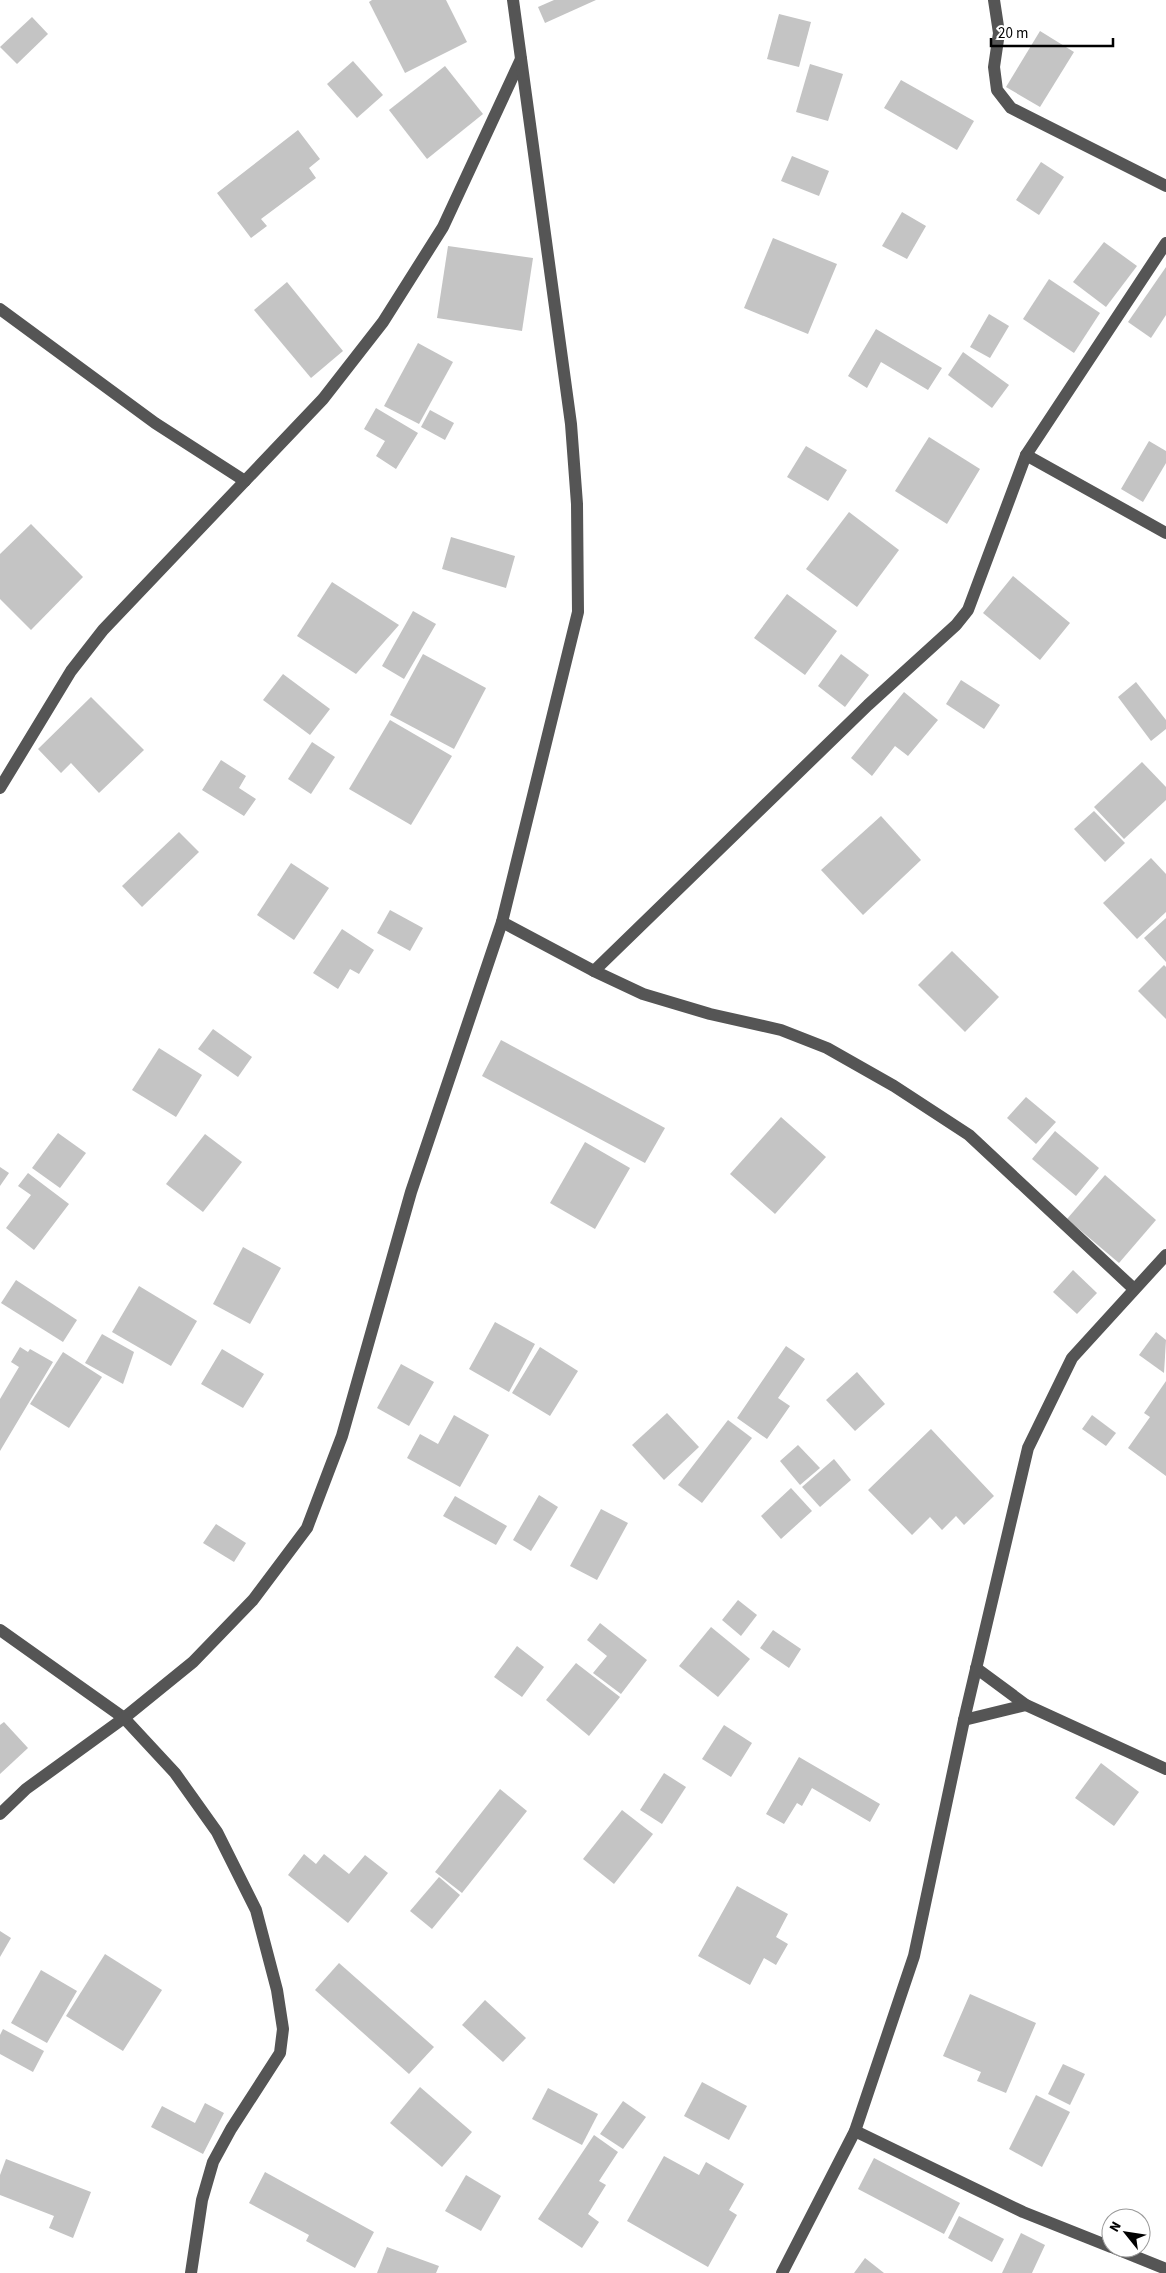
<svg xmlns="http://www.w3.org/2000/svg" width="1166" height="2273" font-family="'Source Sans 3',sans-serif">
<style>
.building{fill:#c4c4c4}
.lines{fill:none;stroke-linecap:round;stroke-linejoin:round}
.minor{stroke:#555;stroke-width:12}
</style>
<rect width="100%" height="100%" fill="#fff"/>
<!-- building -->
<g class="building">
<path d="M372,0H446L467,42L405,73L369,2Z"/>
<path d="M554,0H596L545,23L538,7Z"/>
<path d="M779,14L811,22L799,67L767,59Z"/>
<path d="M32,17L48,34L17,64L0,47Z"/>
<path d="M1040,31L1074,52L1040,107L1006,87Z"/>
<path d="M353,61L383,95L357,118L327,84Z"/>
<path d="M810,64L843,74L828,121L796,112Z"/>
<path d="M445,66L483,114L427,159L389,110Z"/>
<path d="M901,80L974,121L957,150L884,108Z"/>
<path d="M298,130L320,159L309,168L316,178L261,219L267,226L251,238L217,193Z"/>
<path d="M792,156L829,171L819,196L781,181Z"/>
<path d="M1041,162L1064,177L1039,215L1016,200Z"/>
<path d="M902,212L926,226L907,259L882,246Z"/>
<path d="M773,238L837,264L808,334L744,308Z"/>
<path d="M1104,242L1137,266L1106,307L1073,282Z"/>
<path d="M448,246L533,258L522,331L437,318Z"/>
<path d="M1166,267V315L1151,338L1128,322Z"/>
<path d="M1049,279L1100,313L1074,353L1023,319Z"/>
<path d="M287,282L343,351L311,378L254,310Z"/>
<path d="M989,314L1009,326L990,358L970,347Z"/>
<path d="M876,329L942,368L928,390L881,362L867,388L848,376Z"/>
<path d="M418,343L453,362L419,424L384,406Z"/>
<path d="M963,352L1009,385L992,408L948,375Z"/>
<path d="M376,408L418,433L396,469L376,456L385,441L364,429Z"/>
<path d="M430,410L454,423L445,440L421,427Z"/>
<path d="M929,437L980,469L947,524L895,491Z"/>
<path d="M1149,441L1166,451V463L1143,502L1121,489Z"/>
<path d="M806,446L847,470L828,501L787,477Z"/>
<path d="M849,512L899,550L857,607L806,569Z"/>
<path d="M31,524L83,577L31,630L0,599V554Z"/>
<path d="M451,537L515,556L506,588L442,569Z"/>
<path d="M1013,576L1070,623L1040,660L983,613Z"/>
<path d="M332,582L399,625L356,674L297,636Z"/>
<path d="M787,594L837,631L805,675L754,638Z"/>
<path d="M413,611L436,624L404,679L382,666Z"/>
<path d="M423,654L486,688L454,749L390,715Z"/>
<path d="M841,654L869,675L845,707L818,686Z"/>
<path d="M283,674L330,709L310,735L263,700Z"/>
<path d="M961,680L1000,705L984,729L946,704Z"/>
<path d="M1136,682L1166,720V729L1151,741L1118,697Z"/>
<path d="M904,692L938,720L908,756L895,746L872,776L851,758Z"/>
<path d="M91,697L144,750L99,793L71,763L61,773L38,749Z"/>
<path d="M390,720L452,756L411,825L349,789Z"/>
<path d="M312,742L335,757L311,794L288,779Z"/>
<path d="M221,760L246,776L239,788L256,799L244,816L202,790Z"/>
<path d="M1142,762L1166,787V800L1124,839L1094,807Z"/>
<path d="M1094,811L1125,843L1105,862L1074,829Z"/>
<path d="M881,816L921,860L863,915L821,870Z"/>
<path d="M179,832L199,852L142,907L122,886Z"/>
<path d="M1151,858L1166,874V912L1137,939L1103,903Z"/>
<path d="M291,863L329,888L294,940L257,915Z"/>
<path d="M390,910L423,928L410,951L377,933Z"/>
<path d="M1166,918V962L1144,938Z"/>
<path d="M342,929L374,950L359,974L350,969L338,989L313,973Z"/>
<path d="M952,951L999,997L965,1032L918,985Z"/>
<path d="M1164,965L1166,967V1019L1138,991Z"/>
<path d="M213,1029L252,1057L238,1077L198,1049Z"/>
<path d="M501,1040L665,1128L645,1163L482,1076Z"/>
<path d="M159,1048L202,1075L176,1117L132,1090Z"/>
<path d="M1026,1097L1056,1122L1036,1144L1007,1118Z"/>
<path d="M781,1117L826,1157L775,1214L730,1174Z"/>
<path d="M1055,1131L1099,1168L1076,1196L1032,1159Z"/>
<path d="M58,1133L86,1153L60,1188L32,1168Z"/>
<path d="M205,1134L242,1162L203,1212L166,1184Z"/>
<path d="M585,1142L630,1168L595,1229L550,1203Z"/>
<path d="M0,1167L9,1173L0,1186Z"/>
<path d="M28,1173L69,1204L34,1250L6,1228L31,1195L18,1186Z"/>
<path d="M1105,1175L1156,1220L1119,1263L1067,1219Z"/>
<path d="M243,1247L281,1268L250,1324L213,1304Z"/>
<path d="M1073,1270L1097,1293L1077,1314L1053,1292Z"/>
<path d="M16,1280L77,1320L63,1342L1,1303Z"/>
<path d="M139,1286L197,1321L171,1366L112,1332Z"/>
<path d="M495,1322L535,1344L509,1392L469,1369Z"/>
<path d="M1156,1332L1166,1340L1164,1373L1139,1355Z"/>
<path d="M102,1334L134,1352L123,1384L85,1363Z"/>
<path d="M786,1346L805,1359L778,1398L790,1406L767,1439L737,1418Z"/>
<path d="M20,1347L28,1352L30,1349L53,1362L0,1451V1399L19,1367L11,1362Z"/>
<path d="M540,1347L578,1371L550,1416L512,1393Z"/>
<path d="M222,1349L264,1374L243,1408L201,1384Z"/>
<path d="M63,1352L102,1377L69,1428L30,1404Z"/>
<path d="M401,1364L434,1382L409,1426L377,1408Z"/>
<path d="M857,1372L885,1404L855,1431L826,1400Z"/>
<path d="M1166,1381V1476L1128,1448L1150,1417L1144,1413Z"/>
<path d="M667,1413L699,1447L664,1480L632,1445Z"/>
<path d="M454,1415L489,1435L460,1487L407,1458L420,1434L438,1444Z"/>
<path d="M1092,1415L1116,1433L1106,1446L1082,1429Z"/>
<path d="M728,1420L752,1438L702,1503L678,1485Z"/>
<path d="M931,1429L994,1496L964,1525L956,1516L942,1530L930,1517L912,1535L868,1490Z"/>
<path d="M798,1445L820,1468L800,1485L780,1461Z"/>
<path d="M834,1459L851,1480L820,1507L802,1487Z"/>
<path d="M791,1488L812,1511L781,1539L761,1516Z"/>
<path d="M539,1495L558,1507L531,1551L513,1540Z"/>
<path d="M455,1496L507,1526L496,1545L443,1516Z"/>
<path d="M601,1509L628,1523L597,1580L570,1566Z"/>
<path d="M216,1524L246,1543L234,1562L203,1543Z"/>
<path d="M738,1600L757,1615L741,1636L722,1620Z"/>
<path d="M600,1623L647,1660L621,1694L593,1673L607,1656L587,1640Z"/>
<path d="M711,1627L750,1659L718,1697L679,1666Z"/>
<path d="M773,1630L801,1649L789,1668L760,1648Z"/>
<path d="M517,1646L544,1667L522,1697L494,1677Z"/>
<path d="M576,1663L620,1697L589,1736L546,1700Z"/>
<path d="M4,1722L28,1748L0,1774V1725Z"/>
<path d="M724,1725L752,1743L731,1777L702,1759Z"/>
<path d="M799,1757L880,1804L870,1822L812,1788L802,1806L797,1803L784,1824L766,1814Z"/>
<path d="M1101,1763L1139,1792L1114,1826L1075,1798Z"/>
<path d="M664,1773L686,1787L662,1824L640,1810Z"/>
<path d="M500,1789L527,1811L462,1893L435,1872Z"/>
<path d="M622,1810L653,1834L614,1884L583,1859Z"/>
<path d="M304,1854L316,1864L324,1854L349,1874L365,1855L388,1873L348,1923L288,1875Z"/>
<path d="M439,1877L460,1895L432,1929L410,1911Z"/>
<path d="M737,1886L788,1914L776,1937L788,1944L776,1965L764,1958L750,1985L698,1956Z"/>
<path d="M0,1931L11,1938L0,1957Z"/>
<path d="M105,1954L162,1990L123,2051L66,2016Z"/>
<path d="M339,1963L434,2047L409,2074L315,1990Z"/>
<path d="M41,1970L77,1991L47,2043L11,2023Z"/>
<path d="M970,1994L1036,2023L1006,2093L977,2081L981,2072L943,2056Z"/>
<path d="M485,2000L526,2038L503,2062L462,2025Z"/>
<path d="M3,2029L44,2051L33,2072L0,2054V2035Z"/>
<path d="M1063,2064L1085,2074L1070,2105L1048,2094Z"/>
<path d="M702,2082L747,2106L729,2140L684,2116Z"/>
<path d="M420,2087L472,2132L442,2167L390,2123Z"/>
<path d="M548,2088L598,2114L582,2145L532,2119Z"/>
<path d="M1036,2095L1070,2112L1042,2167L1009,2149Z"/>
<path d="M623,2101L646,2117L623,2149L600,2134Z"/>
<path d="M205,2103L224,2113L203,2154L151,2127L162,2106L195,2123Z"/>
<path d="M594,2135L618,2152L599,2181L606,2185L588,2214L599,2222L582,2248L538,2219Z"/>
<path d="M664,2156L699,2175L706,2162L744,2184L729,2210L737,2215L708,2267L627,2221Z"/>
<path d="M874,2158L960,2203L944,2234L858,2189Z"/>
<path d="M6,2159L91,2192L73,2238L49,2228L54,2216L0,2195V2175Z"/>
<path d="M265,2172L374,2232L355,2268L306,2241L309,2235L249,2203Z"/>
<path d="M466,2175L501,2196L481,2231L445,2211Z"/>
<path d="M959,2216L1004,2239L992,2262L948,2238Z"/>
<path d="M1021,2233L1045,2245L1032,2273H1002Z"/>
<path d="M387,2247L439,2266L436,2273H377Z"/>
<path d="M865,2258L884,2273H854Z"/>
</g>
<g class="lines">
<!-- minor -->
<g class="minor">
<path d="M994,0L999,33L994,67L997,90L1011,108L1166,186"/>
<path d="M0,309L155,423L245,481"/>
<path d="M1026,455L1166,533"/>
<path d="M0,788L71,671L103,630L323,399L383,322L443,227L521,59"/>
<path d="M502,922L594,971L643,994L710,1014L781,1030L827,1048L894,1086L969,1135L1134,1289"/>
<path d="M594,971L868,705L956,625L968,610L1026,455L1166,243"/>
<path d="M0,1630L124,1718L175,1773L217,1832L256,1910L277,1990L283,2029L280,2053L231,2129L213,2162L202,2200L191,2273"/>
<path d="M976,1668L1026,1705L1166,1769"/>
<path d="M964,1720L1026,1705"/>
<path d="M0,1814L26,1789L124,1718L193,1662L253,1600L307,1528L342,1436L411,1192L502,922L578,612L577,504L571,424L513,0"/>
<path d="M855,2131L1023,2212L1111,2247"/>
<path d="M1114,2248L1166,2269"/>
<path d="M782,2273L855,2131L914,1956L964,1720L1028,1448L1072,1358L1166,1255"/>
</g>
</g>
<!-- north arrow -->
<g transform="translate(1126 2233) rotate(300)"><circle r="24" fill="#ffffff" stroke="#999999"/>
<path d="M0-4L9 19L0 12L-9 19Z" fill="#000000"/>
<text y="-8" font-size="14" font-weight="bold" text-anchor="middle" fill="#000000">N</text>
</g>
<!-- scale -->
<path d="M991 38v8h122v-8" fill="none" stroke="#000000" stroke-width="2.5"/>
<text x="998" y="38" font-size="15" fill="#000000" stroke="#ffffff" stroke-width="4" paint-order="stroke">20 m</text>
</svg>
